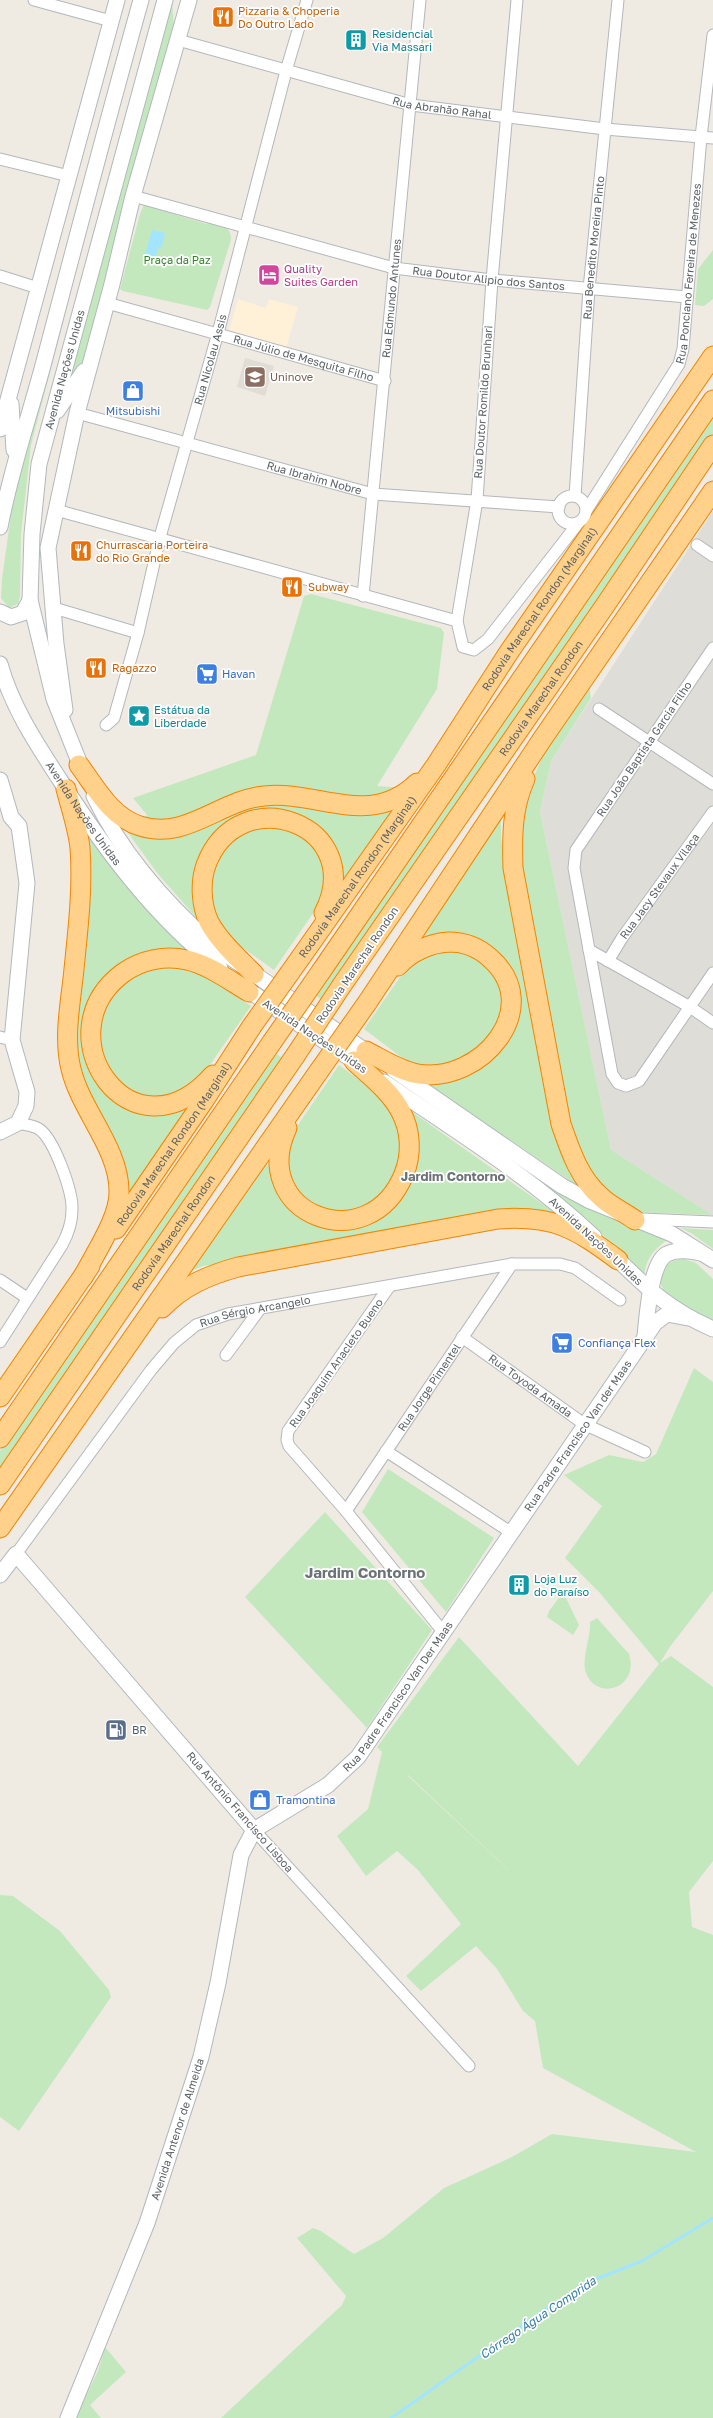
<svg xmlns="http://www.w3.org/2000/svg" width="713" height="2418" font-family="'Golos Text',sans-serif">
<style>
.commercial{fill:#fff0d8}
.industrial{fill:#dfddd8}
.education{fill:#e1dcd4}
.green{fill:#c4e8be;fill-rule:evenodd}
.water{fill:#a3e4ff}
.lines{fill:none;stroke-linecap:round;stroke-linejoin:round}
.stream{stroke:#a3e4ff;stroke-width:3}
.street-casing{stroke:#b4b7bb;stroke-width:13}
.secondary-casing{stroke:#b2b8bc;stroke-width:17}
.highway-casing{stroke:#f28400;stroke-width:21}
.street{stroke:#fff;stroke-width:11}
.secondary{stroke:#fff;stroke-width:15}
.highway{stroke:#ffd18a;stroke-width:19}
.highway-bridge-casing{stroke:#f28400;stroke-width:21;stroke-linecap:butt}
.highway-bridge{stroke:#ffd18a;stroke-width:19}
.labels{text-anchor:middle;stroke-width:3.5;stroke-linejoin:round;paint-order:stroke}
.food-label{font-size:11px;fill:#c56008;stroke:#fff;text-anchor:start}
.culture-label{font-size:11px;fill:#0d838f;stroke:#fff;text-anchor:start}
.street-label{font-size:11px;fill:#5b6165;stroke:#fff}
.park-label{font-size:11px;fill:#37812f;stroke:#fff}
.hotel-label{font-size:11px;fill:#b23c85;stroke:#fff;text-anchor:start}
.education-label{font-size:11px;fill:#785e54;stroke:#fff;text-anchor:start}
.shop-label{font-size:11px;fill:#366cbe;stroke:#fff;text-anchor:start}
.service-label{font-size:11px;fill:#4e5e75;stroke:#fff;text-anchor:start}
.water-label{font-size:12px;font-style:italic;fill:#357ba5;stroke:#fff}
.quarter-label{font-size:13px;font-weight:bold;fill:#6c7377;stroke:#fff}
.district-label{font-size:15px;font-weight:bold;fill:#6c7377;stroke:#fff}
</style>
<rect width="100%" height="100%" fill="#efebe3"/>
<!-- commercial -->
<path class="commercial" d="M238,299L266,308L269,299L298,307L286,348L229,331Z"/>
<!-- industrial -->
<path class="industrial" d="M713,511V1216L611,1150L540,812L551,761Z"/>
<!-- education -->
<path class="education" d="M245,358L274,366L265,396L237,387Z"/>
<!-- green -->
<g class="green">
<path d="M172,1L174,28L83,363L72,380H68Z"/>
<path d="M149,204L167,210V212L207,224L209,221C220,225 232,226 231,240L210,307L207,310L123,291L120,289L140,214L144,205Z"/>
<path d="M713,250V299L704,306L695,305L698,269Z"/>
<path d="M66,304L67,307L31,445L21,534L20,596L18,604L9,608L1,598L2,579L14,493Z"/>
<path d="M713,411V434L334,988L322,1000L315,995Z"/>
<path d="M311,594L441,628L444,633L437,689L377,786L405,788L369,801L268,786L251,788L234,794L179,821H143L147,815L133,798L256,755L304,596Z"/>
<path d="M589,685L591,698L551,761L540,812L611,1150L712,1215L633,1212L604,1194L575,1152L517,861L525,796L543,756Z"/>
<path d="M257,802L359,812H392L342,885L297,816L216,838L202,924L158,874L123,826L133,830Z"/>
<path d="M77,814L204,962L190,956L100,987L97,1077L180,1110L192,1104L128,1198L77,1070Z"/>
<path d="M501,818V838L509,881L578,1186L424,1082L470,1074L490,1061L504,1042L503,962L417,940Z"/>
<path d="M280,822L321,849L325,881L318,906L274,970L243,948L240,951L211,914L210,867L238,832Z"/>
<path d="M434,950L474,952L504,990L501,1022L464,1062L422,1068L405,1060L364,1029L405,970Z"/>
<path d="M177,964L203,974L251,1006L207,1069L173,1095L138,1099L103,1068L97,1030L113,991L141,970Z"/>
<path d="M274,1052L284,1059L0,1474V1451Z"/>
<path d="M339,1065L384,1098L397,1115L403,1160L381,1199L341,1217L301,1201L286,1168L293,1132Z"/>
<path d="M408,1109L558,1215L203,1266L189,1272L267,1158V1165L271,1166L305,1217L390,1208Z"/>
<path d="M539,1179L600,1213L667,1240C652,1251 646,1259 644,1277L589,1222Z"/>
<path d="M680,1228L713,1230V1249L691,1233Z"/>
<path d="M684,1259L696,1263L713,1279V1322C696,1313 652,1298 662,1273C666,1263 673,1260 684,1259Z"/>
<path d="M694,1368L713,1382V1591L669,1648L660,1663L671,1656L713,1687V1861L689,1892L692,1927L713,1935V2418H221L342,2305L346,2296L297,2238L313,2228L321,2231L354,2254L383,2238L444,2188L510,2158L552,2134L696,2152L543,2068L535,2021L523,2011L497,1969L476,1946L421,1991L406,1976L461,1924L418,1870L397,1851L366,1876L337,1836L368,1809L382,1752L377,1747L459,1637L578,1766L659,1664L599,1592L565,1558L602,1506L564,1475L609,1455L643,1462L656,1454ZM408,1775L512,1873L408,1776Z"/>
<path d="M388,1469L494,1538L446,1612L362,1512Z"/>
<path d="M325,1512L432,1630L367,1728L245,1597Z"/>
<path d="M561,1595L566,1598L579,1625L573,1635L547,1617L549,1611Z"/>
<path d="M597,1618L629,1654C640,1688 597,1702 586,1673C581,1658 591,1638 590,1622Z"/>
<path d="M0,1895L13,1896L60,1931L109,1990L111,1997L19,2131L0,2117Z"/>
<path d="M105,2347L126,2372L90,2405L101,2418H75L98,2371Z"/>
</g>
<!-- water -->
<path class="water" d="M152,230L165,233L161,249L158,248L155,258L145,255Z"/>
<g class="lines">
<!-- stream -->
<path class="stream" d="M391,2418L549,2307L591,2281L642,2261L713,2218"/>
<!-- street casing -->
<g class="street-casing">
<g id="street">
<path d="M34,0L111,21"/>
<path d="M517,0L492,280L477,500L457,621L463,647L474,650L488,639L579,522"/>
<path id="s1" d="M178,40L411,105L605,129L713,138"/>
<path d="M0,159L69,176"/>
<path id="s2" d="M133,196L394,268L492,280L687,297"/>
<path d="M0,276L38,288"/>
<path id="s3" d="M107,303L385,381"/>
<path id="s4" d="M77,413L373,494L559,507"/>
<path id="s5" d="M575,496L589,289L618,0"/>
<circle cx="572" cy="510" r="14"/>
<path d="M56,510L457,621"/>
<path id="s6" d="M586,511L679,364L683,349L701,137L713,35"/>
<path d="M697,545L713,556"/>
<path id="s7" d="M363,596L420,0"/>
<path d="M54,608L138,633"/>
<path d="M713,648L576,850L574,868L612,1074L618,1083L626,1086L639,1081L713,973"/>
<path d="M599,709L713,784"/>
<path id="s8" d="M106,725L114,718L138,633L160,537L218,333L286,71L307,0"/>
<path d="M589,950L690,1007L713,1023"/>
<path id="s9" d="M608,961L622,938L713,812"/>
<path d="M0,1037L12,1040"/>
<path d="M642,1219L713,1222"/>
<path d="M0,1280L27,1298"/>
<path d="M389,1287L288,1431L287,1440L289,1446L346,1511L444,1633"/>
<path id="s10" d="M462,1337L584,1424L645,1452"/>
<path d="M0,1342L62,1245C68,1234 72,1223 72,1210C73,1192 54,1139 39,1129C33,1125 25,1125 18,1123"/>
<path d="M226,1355L260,1309"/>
<path d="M386,1451L512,1533"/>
<path id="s11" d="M346,1511L512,1264"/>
<path id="s12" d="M16,1554L151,1370L174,1343L196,1325L228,1314L512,1264H560L575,1268L620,1300"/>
<path d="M254,1830L469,2066"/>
</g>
</g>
<!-- secondary casing -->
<g class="secondary-casing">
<g id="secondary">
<path d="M11,404L14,450"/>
<path d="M57,411L84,371"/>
<path d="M0,429L117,0"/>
<path d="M0,527C11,468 31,412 46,354C77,236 108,118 141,0"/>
<path d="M0,612L11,617L23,613L30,600"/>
<path id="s13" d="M0,664C12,707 36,743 60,780C105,850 154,916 220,968"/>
<path d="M65,710L56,644L48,548L77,413L112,284L133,196L189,0"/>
<path id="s14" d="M84,774L54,699L30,600L32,534L39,464L165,0"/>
<path d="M0,780L11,817L19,826L27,883L12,1040L27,1092L26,1106L18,1123L0,1132"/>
<path d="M94,796C122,854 166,904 214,946L374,1057"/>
<path d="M242,986L363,1067"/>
<path d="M394,1070L562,1186L588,1200L672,1234L713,1260"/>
<path d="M384,1082C456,1131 531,1177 594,1237"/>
<path d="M610,1252C646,1287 667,1309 713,1329"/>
<path d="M645,1336C647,1317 650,1263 667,1254C678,1249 690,1251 701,1253"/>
<path d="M0,1575L16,1554L254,1830"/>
<path id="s15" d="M68,2418L147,2223L201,2057L218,1983L241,1855L254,1830L328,1785L358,1757L655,1323L667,1314L688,1318"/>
</g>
</g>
<!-- highway casing -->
<g class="highway-casing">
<g id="highway">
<path d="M79,765C96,788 111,817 140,826C186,841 220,800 264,796C318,790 370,829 417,783"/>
<path d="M525,779C512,808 512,836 513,868L561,1124C570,1150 579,1178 601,1197C610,1206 624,1212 635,1220"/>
<path d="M66,789C71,809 78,828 80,848C83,888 78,929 74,969C71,1001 63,1037 71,1069C81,1111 119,1148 119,1191C120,1217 95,1253 83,1277"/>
<path id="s16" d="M301,957L436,765L509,652L713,356"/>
<path d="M322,970L713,400"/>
<path d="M254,974C238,958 220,942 209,922C201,905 200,882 206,865C239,777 369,825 324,913"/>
<path id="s17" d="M342,985L604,607L713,445"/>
<path d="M367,1003L543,738L713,491"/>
<path d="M366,1051C382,1059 400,1071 418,1074C481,1084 546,1007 490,958C478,947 464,942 449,942C430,943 410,952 398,966"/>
<path d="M213,1075C132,1166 41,1034 123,973C141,960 165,955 187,960C209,965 230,981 249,992"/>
<path d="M287,1128C247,1214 369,1261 404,1174C412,1154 411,1131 401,1112C391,1092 371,1077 354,1061"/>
<path id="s18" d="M116,1229L203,1102L252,1026"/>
<path d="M162,1308C183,1286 209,1275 238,1267L498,1219C553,1215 575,1228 618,1260"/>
<path d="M0,1397L90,1266"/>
<path d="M0,1438L272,1042"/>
<path id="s19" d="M0,1485L295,1056"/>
<path d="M0,1528L319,1071"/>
</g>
</g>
<!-- street -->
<use href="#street" class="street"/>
<!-- secondary -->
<use href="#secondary" class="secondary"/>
<!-- highway -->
<use href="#highway" class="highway"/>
<!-- highway-bridge casing -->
<g class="highway-bridge-casing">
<g id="highway-bridge">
<path d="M252,1026L301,957"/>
<path d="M272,1042L322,970"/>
<path d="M295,1056L342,985"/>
<path d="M319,1071L367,1003"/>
</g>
</g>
<!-- highway-bridge -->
<use href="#highway-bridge" class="highway-bridge"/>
</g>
<!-- icons -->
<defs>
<g id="restaurant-square" transform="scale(1.15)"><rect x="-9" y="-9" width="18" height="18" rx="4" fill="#e8710a" stroke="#fff"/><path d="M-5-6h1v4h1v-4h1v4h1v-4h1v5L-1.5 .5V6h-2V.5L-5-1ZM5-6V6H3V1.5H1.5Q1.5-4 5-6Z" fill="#fff"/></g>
<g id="building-square" transform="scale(1.15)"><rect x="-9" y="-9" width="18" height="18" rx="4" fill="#0f9aa8" stroke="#fff"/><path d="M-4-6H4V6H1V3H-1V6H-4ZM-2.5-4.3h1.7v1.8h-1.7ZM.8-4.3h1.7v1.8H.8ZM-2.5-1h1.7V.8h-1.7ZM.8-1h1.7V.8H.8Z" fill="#fff"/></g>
<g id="hotel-square" transform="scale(1.15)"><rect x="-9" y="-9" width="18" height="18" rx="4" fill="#d1479c" stroke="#fff"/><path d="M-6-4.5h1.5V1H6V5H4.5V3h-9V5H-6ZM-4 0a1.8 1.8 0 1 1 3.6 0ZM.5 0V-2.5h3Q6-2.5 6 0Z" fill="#fff"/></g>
<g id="university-square" transform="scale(1.15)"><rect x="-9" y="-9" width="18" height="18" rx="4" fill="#8d6e63" stroke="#fff"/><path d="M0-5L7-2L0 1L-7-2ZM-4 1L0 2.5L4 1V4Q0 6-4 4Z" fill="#fff"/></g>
<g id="shop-square" transform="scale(1.15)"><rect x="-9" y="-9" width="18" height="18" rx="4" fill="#3f7fe0" stroke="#fff"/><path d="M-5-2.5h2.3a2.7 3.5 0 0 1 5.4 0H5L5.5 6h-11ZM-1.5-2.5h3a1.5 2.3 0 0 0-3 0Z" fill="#fff"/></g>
<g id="supermarket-square" transform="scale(1.15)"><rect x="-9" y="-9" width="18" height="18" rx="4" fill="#3f7fe0" stroke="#fff"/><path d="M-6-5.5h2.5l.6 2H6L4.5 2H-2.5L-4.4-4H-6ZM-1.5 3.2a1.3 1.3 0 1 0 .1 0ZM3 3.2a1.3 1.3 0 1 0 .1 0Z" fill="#fff"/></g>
<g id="sight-square" transform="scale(1.15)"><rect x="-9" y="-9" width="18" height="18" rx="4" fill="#0f9aa8" stroke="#fff"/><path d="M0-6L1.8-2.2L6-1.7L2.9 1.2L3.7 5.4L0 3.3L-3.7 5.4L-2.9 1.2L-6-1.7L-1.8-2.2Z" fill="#fff"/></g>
<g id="fuel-square" transform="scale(1.15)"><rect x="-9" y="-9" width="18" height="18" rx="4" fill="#5c6f8a" stroke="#fff"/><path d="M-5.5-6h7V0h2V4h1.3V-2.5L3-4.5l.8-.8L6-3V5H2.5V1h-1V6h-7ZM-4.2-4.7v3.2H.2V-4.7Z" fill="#fff"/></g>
</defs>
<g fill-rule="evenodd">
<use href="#restaurant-square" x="223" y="17"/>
<use href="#building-square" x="356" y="40"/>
<use href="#hotel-square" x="269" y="275"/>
<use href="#university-square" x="255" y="377"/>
<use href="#shop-square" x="133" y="391"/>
<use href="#restaurant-square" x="81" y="551"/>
<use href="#restaurant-square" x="292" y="587"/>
<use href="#restaurant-square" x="96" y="668"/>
<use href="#supermarket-square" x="207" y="674"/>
<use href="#sight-square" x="139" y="716"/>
<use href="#supermarket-square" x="562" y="1343"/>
<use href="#building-square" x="519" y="1585"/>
<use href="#fuel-square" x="116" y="1730"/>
<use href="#shop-square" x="260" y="1800"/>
</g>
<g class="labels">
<!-- food labels -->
<g class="food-label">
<text x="238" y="15">Pizzaria &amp; Choperia<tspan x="238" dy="13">Do Outro Lado</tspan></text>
<text x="96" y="549">Churrascaria Porteira<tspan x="96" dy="13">do Rio Grande</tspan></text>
<text x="308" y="591">Subway</text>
<text x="112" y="672">Ragazzo</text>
</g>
<!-- culture labels -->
<g class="culture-label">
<text x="372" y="38">Residencial<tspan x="372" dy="13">Via Massari</tspan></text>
<text x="154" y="714">Estátua da<tspan x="154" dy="13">Liberdade</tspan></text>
<text x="534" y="1583">Loja Luz<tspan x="534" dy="13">do Paraíso</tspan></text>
</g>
<!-- street labels -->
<g class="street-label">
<text dy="4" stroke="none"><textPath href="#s1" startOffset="273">Rua Abrahão Rahal</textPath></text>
<text dy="4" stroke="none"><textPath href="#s5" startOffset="249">Rua Benedito Moreira Pinto</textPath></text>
<text dy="4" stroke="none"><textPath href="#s6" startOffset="265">Rua Ponciano Ferreira de Menezes</textPath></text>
<text dy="4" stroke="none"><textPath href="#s2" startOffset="366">Rua Doutor Alipio dos Santos</textPath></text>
<text dy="4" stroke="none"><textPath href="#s7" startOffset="299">Rua Edmundo Antunes</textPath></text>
<text dy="4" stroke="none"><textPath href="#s3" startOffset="204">Rua Júlio de Mesquita Filho</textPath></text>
<text dy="4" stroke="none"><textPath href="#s8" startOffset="382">Rua Nicolau Assis</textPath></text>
<text dy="4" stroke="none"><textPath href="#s14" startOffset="417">Avenida Nações Unidas</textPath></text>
<text transform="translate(483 402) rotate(-86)" y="4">Rua Doutor Romildo Brunhari</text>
<text dy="4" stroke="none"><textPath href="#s4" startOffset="246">Rua Ibrahim Nobre</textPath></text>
<text dy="4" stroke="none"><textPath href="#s16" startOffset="422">Rodovia Marechal Rondon (Marginal)</textPath></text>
<text dy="4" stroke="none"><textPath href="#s17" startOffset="349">Rodovia Marechal Rondon</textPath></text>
<text transform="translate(644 749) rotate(-56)" y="4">Rua João Baptista Garcia Filho</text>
<text dy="4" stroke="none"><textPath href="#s13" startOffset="172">Avenida Nações Unidas</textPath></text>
<text dy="4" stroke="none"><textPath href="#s16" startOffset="98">Rodovia Marechal Rondon (Marginal)</textPath></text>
<text dy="4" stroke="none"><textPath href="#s9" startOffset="91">Rua Jacy Stevaux Vilaça</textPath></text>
<text transform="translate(357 965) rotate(-56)" y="4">Rodovia Marechal Rondon</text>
<text transform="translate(315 1036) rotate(34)" y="4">Avenida Nações Unidas</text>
<text dy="4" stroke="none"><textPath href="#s18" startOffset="103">Rodovia Marechal Rondon (Marginal)</textPath></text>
<text dy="4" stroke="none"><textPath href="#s19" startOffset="306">Rodovia Marechal Rondon</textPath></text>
<text transform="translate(596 1241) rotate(43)" y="4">Avenida Nações Unidas</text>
<text dy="4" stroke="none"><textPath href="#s12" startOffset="353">Rua Sérgio Arcangelo</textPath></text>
<text transform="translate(336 1363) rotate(-55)" y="4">Rua Joaquim Anacleto Bueno</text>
<text dy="4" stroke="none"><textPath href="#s10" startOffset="84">Rua Toyoda Amada</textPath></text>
<text dy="4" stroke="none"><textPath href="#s11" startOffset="149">Rua Jorge Pimentel</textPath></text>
<text dy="4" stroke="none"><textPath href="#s15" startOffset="1136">Rua Padre Francisco Van der Maas</textPath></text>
<text dy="4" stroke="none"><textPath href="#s15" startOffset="819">Rua Padre Francisco Van Der Maas</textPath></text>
<text transform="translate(240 1812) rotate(49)" y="4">Rua Antônio Francisco Lisboa</text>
<text dy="4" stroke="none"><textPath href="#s15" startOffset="309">Avenida Antenor de Almeida</textPath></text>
</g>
<!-- park labels -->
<g class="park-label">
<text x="177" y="264">Praça da Paz</text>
</g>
<!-- hotel labels -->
<g class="hotel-label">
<text x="284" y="273">Quality<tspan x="284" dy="13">Suites Garden</tspan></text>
</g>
<!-- education labels -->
<g class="education-label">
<text x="270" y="381">Uninove</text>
</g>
<!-- shop labels -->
<g class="shop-label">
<text x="133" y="415" text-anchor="middle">Mitsubishi</text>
<text x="222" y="678">Havan</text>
<text x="578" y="1347">Confiança Flex</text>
<text x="276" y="1804">Tramontina</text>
</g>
<!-- service labels -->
<g class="service-label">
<text x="132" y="1734">BR</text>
</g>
<!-- water labels -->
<g class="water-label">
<text transform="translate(538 2318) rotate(-34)" y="4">Córrego Água Comprida</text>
</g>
<!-- quarter labels -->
<g class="quarter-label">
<text x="453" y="1181">Jardim Contorno</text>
</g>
<!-- district labels -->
<g class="district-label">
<text x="365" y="1578">Jardim Contorno</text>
</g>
</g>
</svg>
